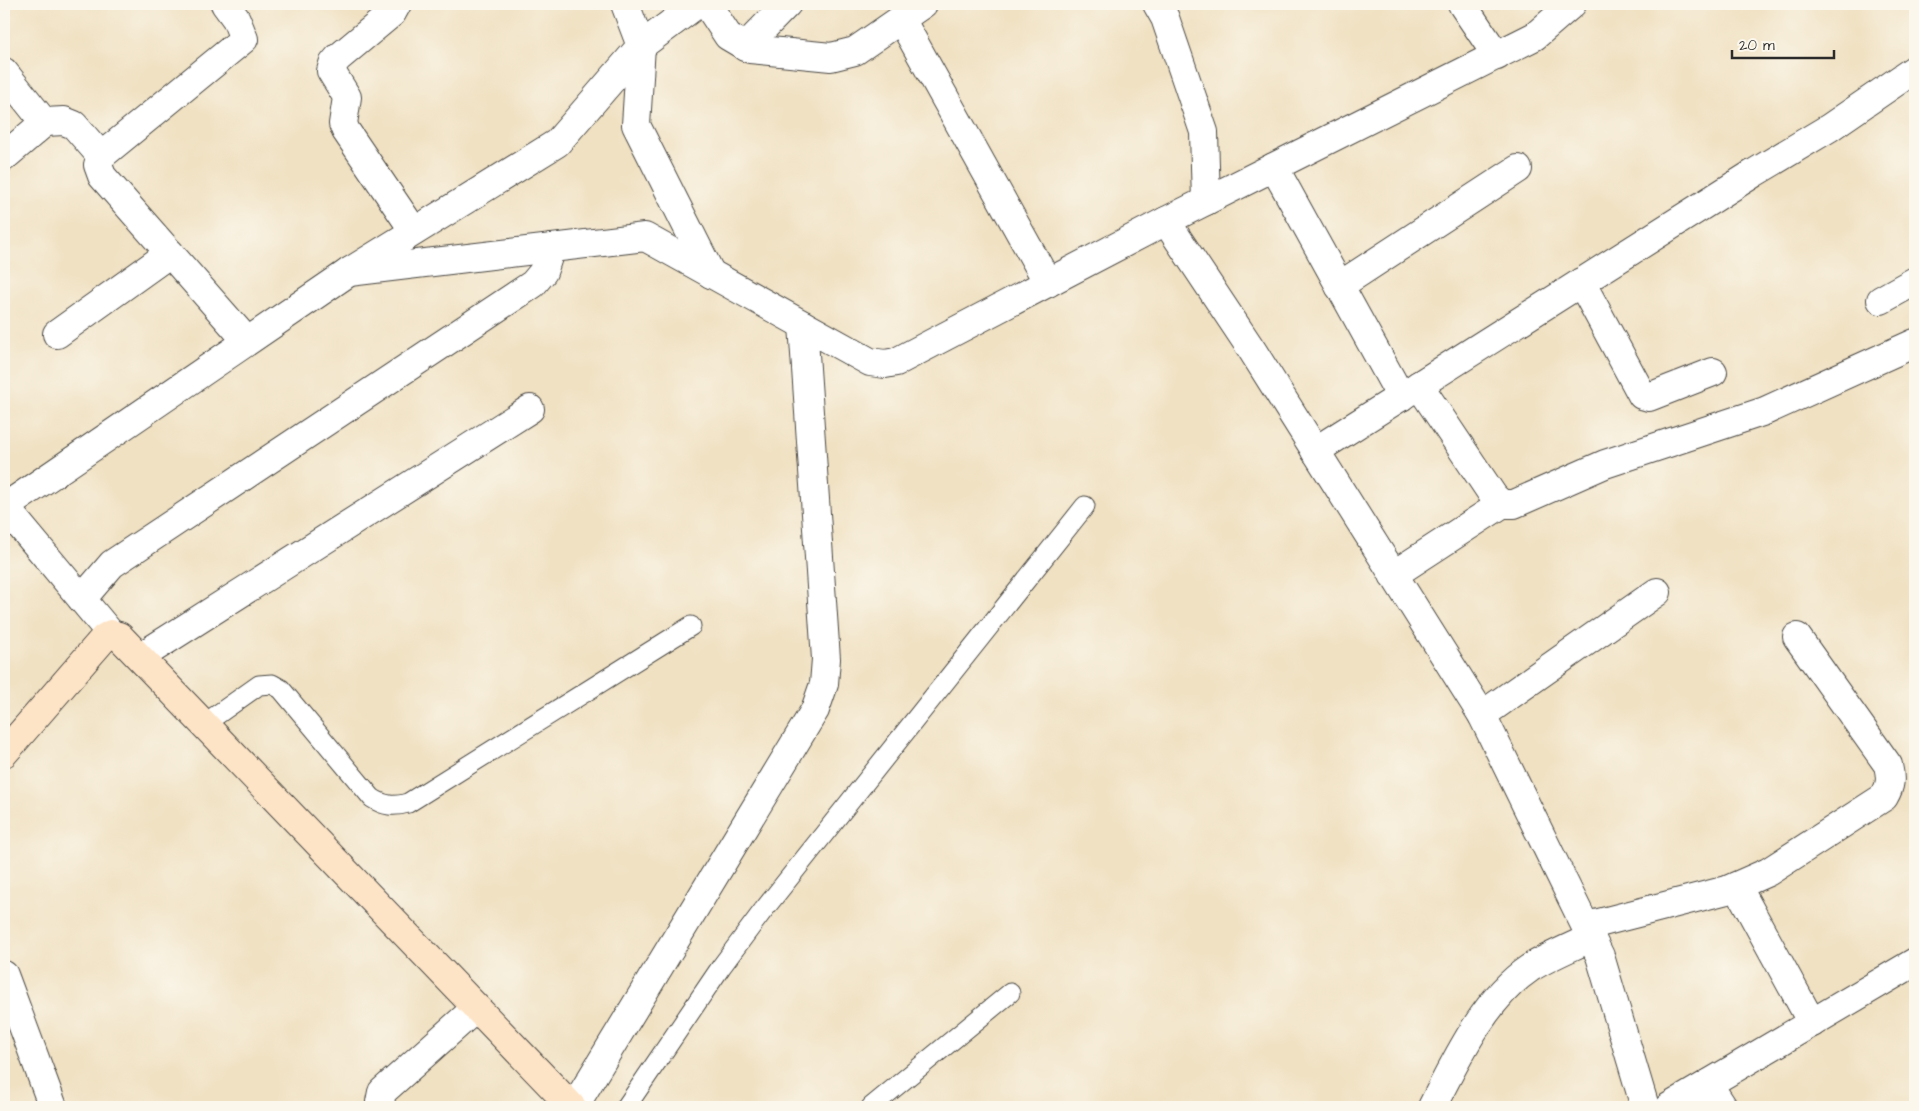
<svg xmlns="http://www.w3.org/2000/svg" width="1919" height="1111" font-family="'Architects Daughter',sans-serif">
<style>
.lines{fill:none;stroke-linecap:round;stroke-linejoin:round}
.service-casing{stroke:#494642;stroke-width:21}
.minor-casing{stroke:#494642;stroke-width:30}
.secondary-casing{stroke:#494642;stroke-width:30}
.service{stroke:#fff;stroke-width:19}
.minor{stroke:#fff;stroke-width:28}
.secondary{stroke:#fee4c6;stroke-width:28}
</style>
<rect width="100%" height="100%" fill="#fbf7ec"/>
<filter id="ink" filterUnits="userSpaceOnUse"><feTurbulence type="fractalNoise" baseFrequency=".02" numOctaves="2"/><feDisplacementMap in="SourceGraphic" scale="10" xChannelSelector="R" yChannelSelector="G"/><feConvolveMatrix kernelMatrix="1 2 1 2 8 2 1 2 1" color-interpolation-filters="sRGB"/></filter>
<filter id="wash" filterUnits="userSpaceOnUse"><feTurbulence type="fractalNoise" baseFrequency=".0096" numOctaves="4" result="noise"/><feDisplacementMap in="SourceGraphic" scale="20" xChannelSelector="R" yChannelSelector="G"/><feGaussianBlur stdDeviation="1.12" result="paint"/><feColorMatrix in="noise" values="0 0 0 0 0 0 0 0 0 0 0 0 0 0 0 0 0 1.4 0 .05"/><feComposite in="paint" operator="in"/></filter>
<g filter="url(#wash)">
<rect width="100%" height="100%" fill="#f0e1c2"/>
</g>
<g filter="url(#ink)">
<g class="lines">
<!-- service casing -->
<g class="service-casing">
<g id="service">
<path d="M204,724L259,685L272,684L281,689L372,798C384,806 394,807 408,803L691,626"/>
<path d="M626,1107L721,967L762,912L1085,506"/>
<path d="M871,1107L1010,993"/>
</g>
</g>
<!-- minor casing -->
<g class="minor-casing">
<g id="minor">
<path d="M225,4L236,19L244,39L101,156L98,165L102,176L247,341"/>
<path d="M397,4L392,13L338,58L333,64L331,71L347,97L343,124L346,131L414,231"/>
<path d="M625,4L641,46L636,125L711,274"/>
<path d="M707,4L728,36L750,49L831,57L855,51L923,4"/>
<path d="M1157,4L1165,18L1204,132L1206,201"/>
<path d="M1462,4L1497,56"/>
<path d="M901,19L1048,283"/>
<path d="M745,47L787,4"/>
<path d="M4,72L40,117L45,122L64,121L74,125L101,156"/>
<path d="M4,157L45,122"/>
<path d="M1274,167L1401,397"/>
<path d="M1166,221L1252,350L1482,715L1600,956L1645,1107"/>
<path d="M349,272L645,237L870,362L885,364L896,362L1166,221L1535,36L1572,4"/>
<path d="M1581,282L1642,395L1649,397L1713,372"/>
<path d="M1339,286L1518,169"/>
<path d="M1881,300L1915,281"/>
<path d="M57,334L170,253"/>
<path d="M1419,385L1494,497L1502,504H1514L1605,464L1765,411L1915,343"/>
<path d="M1315,451L1754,173L1829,128L1915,69"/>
<path d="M4,506L111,634"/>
<path d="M5,507L349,272L557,143L641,46L697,4"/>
<path d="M1393,575L1502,504"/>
<path d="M82,599L112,564L533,284L543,272L551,248"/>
<path d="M140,657L530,409"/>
<path d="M1482,715L1657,592"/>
<path d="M1737,886L1812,1023"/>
<path d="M1587,926L1727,890L1768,872L1884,797C1891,785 1891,778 1888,765L1797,637"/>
<path d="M4,975L53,1107"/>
<path d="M1708,1084L1723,1107"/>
<path d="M382,1107L380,1102L382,1092L476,1008"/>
<path d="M574,1107L815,710L824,684L826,659L803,325"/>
<path d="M1432,1107C1456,1060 1485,998 1530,968C1549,956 1572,947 1592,937"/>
<path d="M1669,1107L1915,962"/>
</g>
</g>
<!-- secondary casing -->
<g class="secondary-casing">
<path id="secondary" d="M4,753L104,638L111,634L119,636L572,1107"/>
</g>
<!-- service -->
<use href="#service" class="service"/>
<!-- minor -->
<use href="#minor" class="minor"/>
<!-- secondary -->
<use href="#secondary" class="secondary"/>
</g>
</g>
<!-- margin -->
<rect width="1919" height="1111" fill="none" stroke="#fbf7ec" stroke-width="20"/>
<!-- scale -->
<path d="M1732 50v8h102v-8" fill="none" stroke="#2b2b2b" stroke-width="2.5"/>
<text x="1739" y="50" font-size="15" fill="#2b2b2b" stroke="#fbf7ec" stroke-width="4" paint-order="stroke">20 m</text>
</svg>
